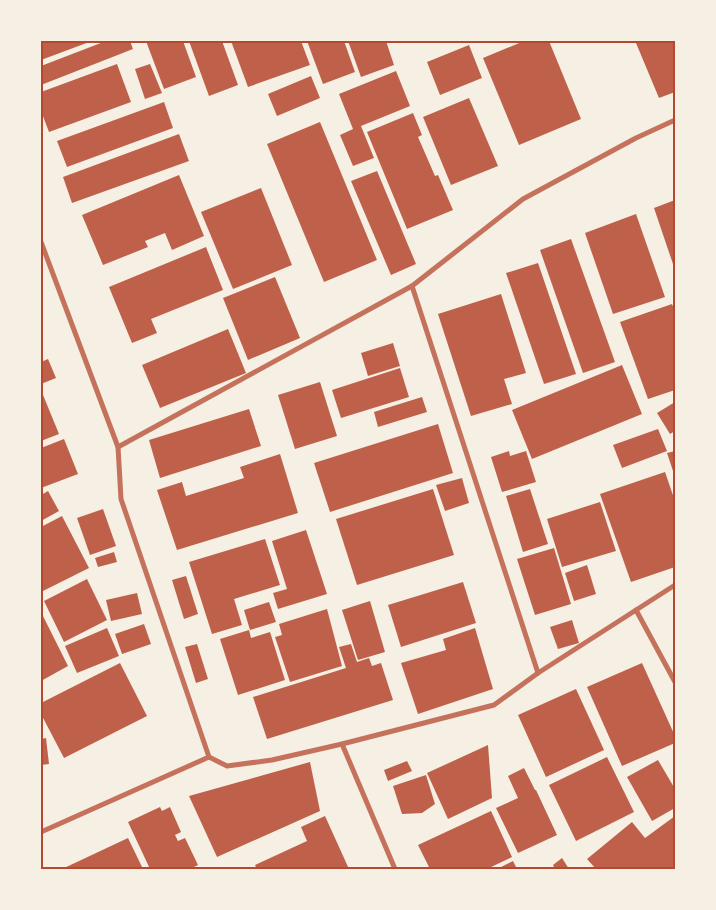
<svg xmlns="http://www.w3.org/2000/svg" width="716" height="910" font-family="Poppins,sans-serif">
<style>
.building{fill:#bf614a}
.lines{fill:none;stroke-linecap:round;stroke-linejoin:round}
.minor{stroke:#c5725c;stroke-width:5}
.neatline{fill:none;stroke:#b5482f;stroke-width:2}
</style>
<rect width="100%" height="100%" fill="#f6efe4"/>
<!-- building -->
<g class="building">
<path d="M41,41H92L41,60Z"/>
<path d="M106,41H130L133,49L41,85V66Z"/>
<path d="M146,41H183L196,77L164,89Z"/>
<path d="M189,41H222L238,85L209,96Z"/>
<path d="M231,41H301L310,65L248,87Z"/>
<path d="M307,41H344L355,72L323,84Z"/>
<path d="M348,41H386L394,65L361,77Z"/>
<path d="M524,41H549L581,119L519,145L483,58Z"/>
<path d="M641,41H675V92L659,98L636,43Z"/>
<path d="M469,45L482,78L440,95L427,62Z"/>
<path d="M117,64L131,102L49,132L41,111V92Z"/>
<path d="M150,64L162,93L145,99L135,69Z"/>
<path d="M396,71L410,106L361,126L374,158L353,166L340,135L353,129L339,94Z"/>
<path d="M311,76L320,98L277,116L268,94Z"/>
<path d="M469,98L498,166L451,185L423,117Z"/>
<path d="M164,102L173,128L67,167L57,141Z"/>
<path d="M413,113L422,135L418,137L435,176L438,175L453,210L407,229L367,132Z"/>
<path d="M320,122L377,260L324,282L267,144Z"/>
<path d="M179,134L189,161L72,203L63,177Z"/>
<path d="M377,171L416,264L391,275L351,181Z"/>
<path d="M179,175L204,236L172,250L165,233L145,241L148,247L103,265L82,215Z"/>
<path d="M261,188L292,265L233,289L201,212Z"/>
<path d="M675,200V267H674L654,208Z"/>
<path d="M636,214L665,297L613,314L585,233Z"/>
<path d="M571,239L615,362L583,373L540,250Z"/>
<path d="M206,247L223,290L151,319L157,333L132,343L109,287Z"/>
<path d="M538,263L576,374L544,384L506,273Z"/>
<path d="M275,277L300,338L248,360L223,298Z"/>
<path d="M501,294L526,373L504,379L512,404L471,416L438,314Z"/>
<path d="M672,304L675,311V390L648,399L620,322Z"/>
<path d="M228,329L246,373L160,408L142,365Z"/>
<path d="M393,343L400,366L368,376L361,353Z"/>
<path d="M48,359L56,378L41,384V362Z"/>
<path d="M622,365L642,414L532,459L512,410Z"/>
<path d="M400,368L409,397L341,418L332,390Z"/>
<path d="M320,382L337,436L295,449L278,395Z"/>
<path d="M41,390L59,434L41,441Z"/>
<path d="M422,397L427,412L378,427L374,412Z"/>
<path d="M675,402V431L670,434L657,413Z"/>
<path d="M249,409L261,446L160,478L149,440Z"/>
<path d="M438,424L453,473L330,512L314,463Z"/>
<path d="M658,429L667,451L622,468L613,445Z"/>
<path d="M64,439L78,474L41,488V448Z"/>
<path d="M509,451L510,456L526,451L536,482L502,492L491,457Z"/>
<path d="M675,451V474H674L667,453Z"/>
<path d="M280,454L298,513L177,550L157,490L182,482L186,496L244,478L240,467Z"/>
<path d="M665,472L675,501V567L631,582L600,494Z"/>
<path d="M462,478L469,503L445,511L436,485Z"/>
<path d="M433,489L454,555L357,585L336,519Z"/>
<path d="M530,489L548,544L523,552L506,496Z"/>
<path d="M48,491L59,511L41,521V495Z"/>
<path d="M600,502L616,551L562,567L547,519Z"/>
<path d="M103,509L116,546L90,555L77,518Z"/>
<path d="M62,516L89,568L41,592V527Z"/>
<path d="M306,530L327,594L278,609L273,593L287,589L272,541Z"/>
<path d="M265,539L280,585L234,599L242,625L212,634L189,562Z"/>
<path d="M554,548L571,604L535,615L517,559Z"/>
<path d="M114,552L117,562L98,567L95,558Z"/>
<path d="M587,565L596,594L574,601L565,573Z"/>
<path d="M186,576L198,614L184,619L172,580Z"/>
<path d="M87,579L107,620L64,642L44,601Z"/>
<path d="M463,582L476,623L401,647L388,605Z"/>
<path d="M137,593L142,614L111,621L106,600Z"/>
<path d="M370,601L385,652L358,660L342,610Z"/>
<path d="M269,602L276,622L250,630L244,610Z"/>
<path d="M327,609L342,666L290,682L275,637L282,635L279,624Z"/>
<path d="M43,616L68,666L41,681V617Z"/>
<path d="M572,620L579,643L558,649L550,627Z"/>
<path d="M144,624L151,644L122,654L115,634Z"/>
<path d="M107,628L119,656L77,673L65,646Z"/>
<path d="M475,628L493,689L418,714L401,663L446,650L443,639Z"/>
<path d="M249,630L251,638L270,632L285,680L238,695L220,639Z"/>
<path d="M197,644L208,679L196,683L185,647Z"/>
<path d="M351,644L357,662L369,658L372,666L381,663L393,700L267,739L253,697L346,668L339,647Z"/>
<path d="M120,663L147,716L64,758L41,714V703Z"/>
<path d="M642,663L675,736V743L622,766L587,687Z"/>
<path d="M576,689L604,750L546,777L518,715Z"/>
<path d="M46,738L49,764L41,765V739Z"/>
<path d="M488,745L492,798L448,819L427,773Z"/>
<path d="M607,757L634,812L576,841L549,785Z"/>
<path d="M658,760L675,789V808L652,821L627,777Z"/>
<path d="M407,761L412,771L388,781L384,770Z"/>
<path d="M310,762L320,811L217,857L189,796Z"/>
<path d="M524,768L535,790H536L557,835L518,853L496,808L518,798L508,776Z"/>
<path d="M426,775L435,804L422,813L402,814L393,786Z"/>
<path d="M160,807L162,811L170,807L181,832L175,835L178,841L185,838L198,865L190,869H150L128,822Z"/>
<path d="M491,811L512,857L487,869H430L418,845Z"/>
<path d="M325,816L349,869H257L255,865L307,841L301,827Z"/>
<path d="M675,816V869H596L587,859L632,822L645,838Z"/>
<path d="M128,838L143,869H62Z"/>
<path d="M562,858L569,869H555L553,865Z"/>
<path d="M513,861L517,869H497Z"/>
</g>
<g class="lines">
<!-- minor -->
<g class="minor">
<path d="M41,242L118,447L121,499L209,757L227,766L272,760L342,744L494,705L538,673L675,585"/>
<path d="M412,286L538,673"/>
<path d="M118,447L412,286L523,199L636,138L675,120"/>
<path d="M636,610L675,682"/>
<path d="M342,744L395,869"/>
<path d="M41,832L209,757"/>
</g>
</g>
<!-- border -->
<rect width="716" height="910" fill="none" stroke="#f6efe4" stroke-width="85"/>
<rect x="42" y="42" width="632" height="826" class="neatline"/>
</svg>
